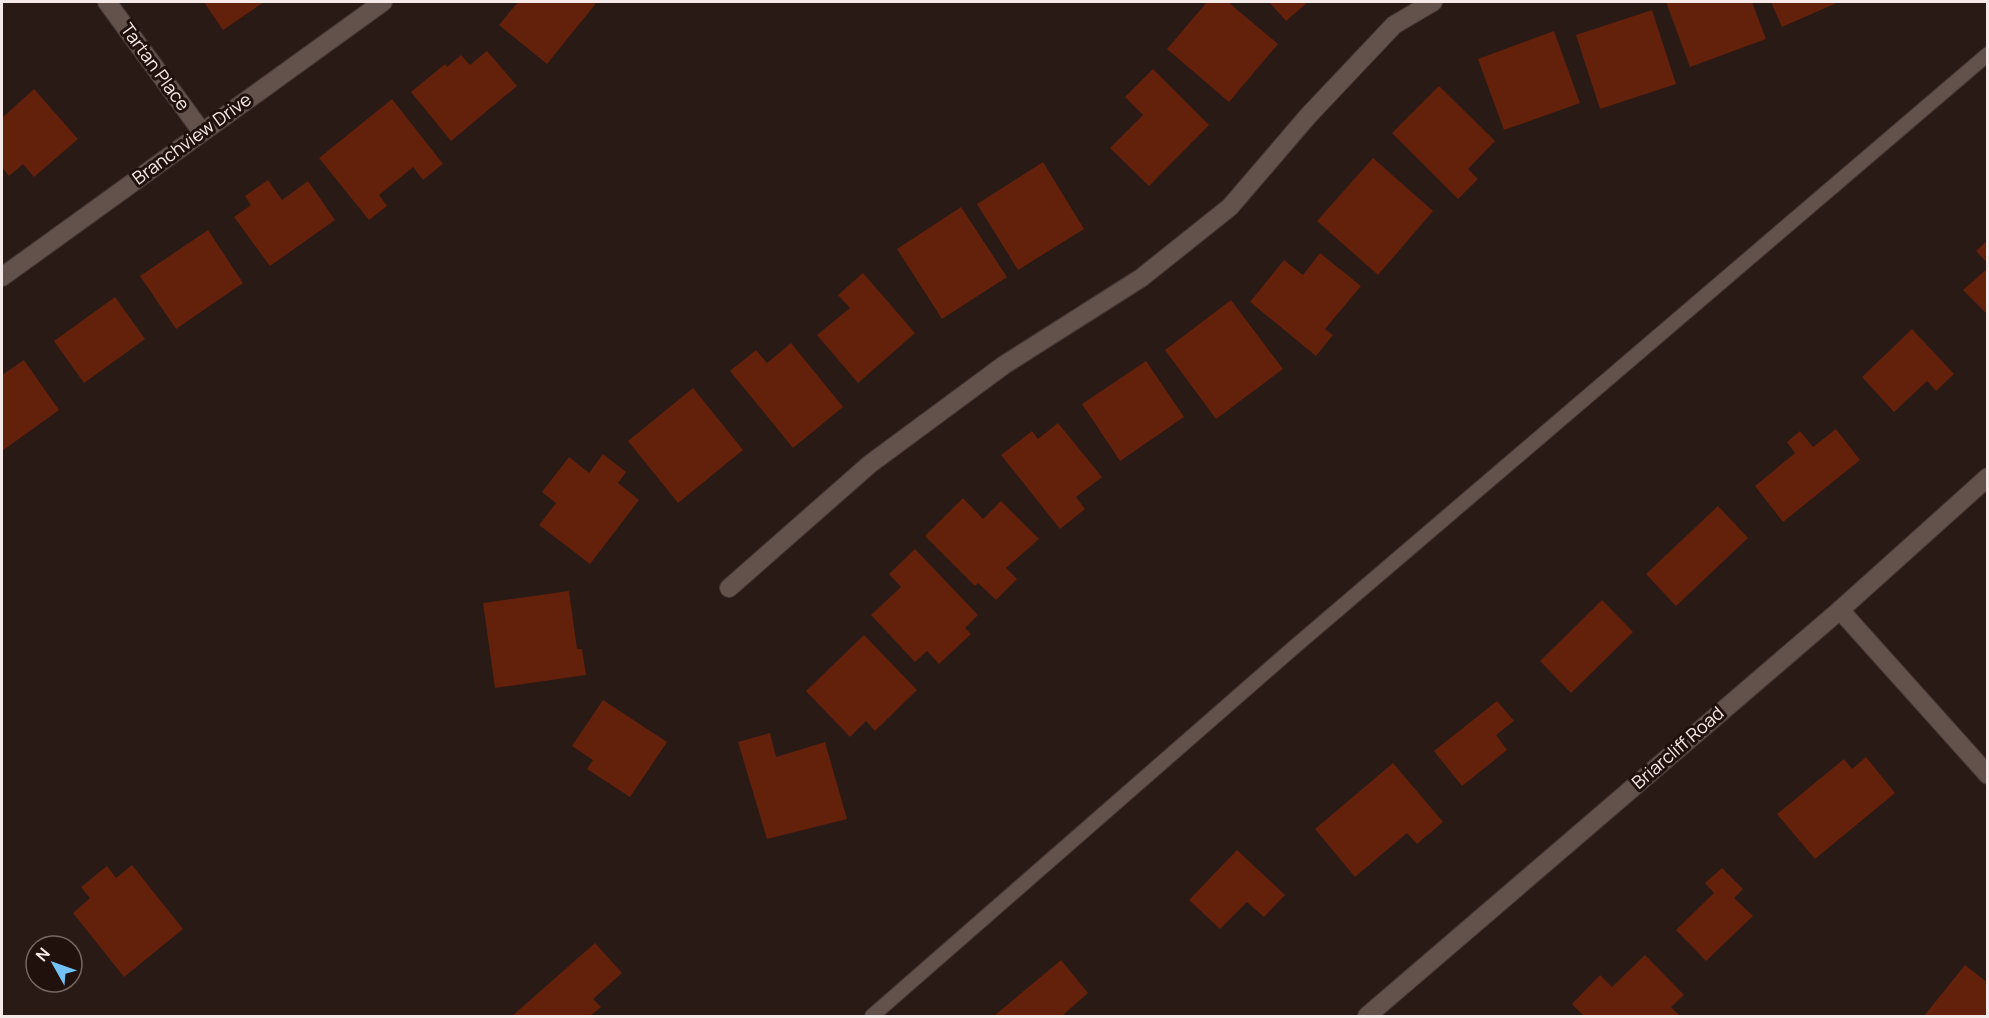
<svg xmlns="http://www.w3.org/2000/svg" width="1989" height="1018" font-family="Manrope,sans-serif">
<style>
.building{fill:#63200a}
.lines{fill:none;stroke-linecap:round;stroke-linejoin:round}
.lane-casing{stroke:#433735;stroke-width:16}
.street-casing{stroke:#433735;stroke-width:20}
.lane{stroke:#63524c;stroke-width:14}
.street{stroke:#63524c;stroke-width:18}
.labels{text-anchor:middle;stroke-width:6;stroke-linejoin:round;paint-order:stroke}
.street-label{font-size:18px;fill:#f5eae7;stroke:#20110d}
</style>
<rect width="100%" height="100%" fill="#291a16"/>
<!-- building -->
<g class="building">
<path d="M204,2H264L223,30Z"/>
<path d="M518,2H597L547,64L499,25Z"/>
<path d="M1207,2H1228L1278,44L1229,102L1167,49Z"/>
<path d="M1269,2H1308L1286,21Z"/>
<path d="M1666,2H1752L1766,39L1690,67Z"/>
<path d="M1771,2H1839L1782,27Z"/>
<path d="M1652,10L1676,84L1600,109L1576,35Z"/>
<path d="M1554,31L1580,103L1504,130L1478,59Z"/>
<path d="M487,51L517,86L451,141L411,92L445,64L447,67L461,55L470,65Z"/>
<path d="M1153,69L1209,125L1149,186L1110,148L1143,115L1125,97Z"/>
<path d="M1439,86L1495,141L1468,169L1478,179L1458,199L1392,133Z"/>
<path d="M34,89L78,139L34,177L23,164L9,176L2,167V118Z"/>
<path d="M392,99L443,164L423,180L413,167L379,195L387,206L369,220L319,158Z"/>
<path d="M1373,158L1433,211L1378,275L1317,221Z"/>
<path d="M1043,162L1084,229L1018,270L977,204Z"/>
<path d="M268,180L282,200L308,181L335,220L270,266L234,217L251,205L245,196Z"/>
<path d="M961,207L1007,277L942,319L897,249Z"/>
<path d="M208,230L243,283L176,329L140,276Z"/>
<path d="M1988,240V264L1976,251Z"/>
<path d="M1320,253L1361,286L1325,329L1333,335L1316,356L1250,302L1284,260L1303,275Z"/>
<path d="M1988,268V315L1963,290Z"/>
<path d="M863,273L915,333L858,383L817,335L850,308L838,295Z"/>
<path d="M115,297L145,339L84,383L54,341Z"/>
<path d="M1231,300L1283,369L1216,419L1165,350Z"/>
<path d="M1912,329L1954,374L1936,391L1927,381L1894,412L1862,377Z"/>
<path d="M791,343L843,407L793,448L730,371L756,350L767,363Z"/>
<path d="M24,360L59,410L2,451V375Z"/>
<path d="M1146,361L1184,417L1120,461L1082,404Z"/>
<path d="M693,388L743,450L678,503L628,441Z"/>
<path d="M1058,423L1102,477L1076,497L1085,509L1060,529L1001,455L1032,431L1038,439Z"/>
<path d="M1836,429L1860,460L1783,522L1755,486L1795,453L1787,442L1800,431L1813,447Z"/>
<path d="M603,454L626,472L618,483L639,500L590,564L539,525L556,503L542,492L569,457L589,473Z"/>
<path d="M963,498L983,519L1001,501L1039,539L1006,568L1017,579L996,600L978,583L975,586L925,536Z"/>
<path d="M1718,506L1748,538L1676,606L1646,574Z"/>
<path d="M915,549L978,615L965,628L971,634L939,664L927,651L915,662L871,615L901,587L889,574Z"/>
<path d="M569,591L577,649H582L586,675L495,688L483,603Z"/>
<path d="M1602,600L1633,632L1571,693L1540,661Z"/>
<path d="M864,635L917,690L875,731L866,721L850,737L806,691Z"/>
<path d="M603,700L667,742L630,797L587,769L593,760L572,746Z"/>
<path d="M1497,701L1514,721L1496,735L1507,750L1462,786L1434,751Z"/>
<path d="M770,733L776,757L825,742L847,819L767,839L738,742Z"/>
<path d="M1866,757L1895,793L1815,859L1777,814L1844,759L1852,769Z"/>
<path d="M1393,763L1443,822L1417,844L1407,833L1355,877L1315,829Z"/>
<path d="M1237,850L1285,895L1264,917L1247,902L1220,929L1189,900Z"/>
<path d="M132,865L183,929L124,977L73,913L90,898L81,887L107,866L116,878Z"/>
<path d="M1722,868L1743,889L1734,898L1753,916L1706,961L1676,930L1714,893L1705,883Z"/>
<path d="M595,943L622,973L593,999L601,1007L590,1016H512Z"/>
<path d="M1645,955L1684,995L1671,1007L1680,1016H1584L1572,1004L1600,975L1612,987Z"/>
<path d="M1061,960L1088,993L1064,1014L1066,1016H994Z"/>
<path d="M1965,965L1988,983V1016H1924Z"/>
</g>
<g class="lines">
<!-- lane casing -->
<g class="lane-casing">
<path id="lane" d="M872,1016L1292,649L1988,54"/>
</g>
<!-- street casing -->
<g class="street-casing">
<g id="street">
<path d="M107,2L202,132"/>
<path d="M2,277L383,2"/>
<path d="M729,588L870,464L1004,365L1141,278L1230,207L1308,116L1394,25L1433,2"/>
<path d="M1840,610L1988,775"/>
<path d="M1367,1016L1840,610L1988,477"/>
</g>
</g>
<!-- lane -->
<use href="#lane" class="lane"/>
<!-- street -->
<use href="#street" class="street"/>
</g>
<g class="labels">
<!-- street labels -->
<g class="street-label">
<text transform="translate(155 67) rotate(54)" y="6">Tartan Place</text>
<text transform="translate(192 139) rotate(-36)" y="6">Branchview Drive</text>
<text transform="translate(1678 748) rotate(-41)" y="6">Briarcliff Road</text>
</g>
</g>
<!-- border -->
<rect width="1989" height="1018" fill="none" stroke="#f5eae7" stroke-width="6"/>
<!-- north arrow -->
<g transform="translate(54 964) rotate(310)"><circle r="28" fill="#20110d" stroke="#756864" stroke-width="1.5"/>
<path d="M0-4.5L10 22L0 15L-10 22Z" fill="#73c1f5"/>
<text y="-9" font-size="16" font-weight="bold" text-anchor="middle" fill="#f5eae7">N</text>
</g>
</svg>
